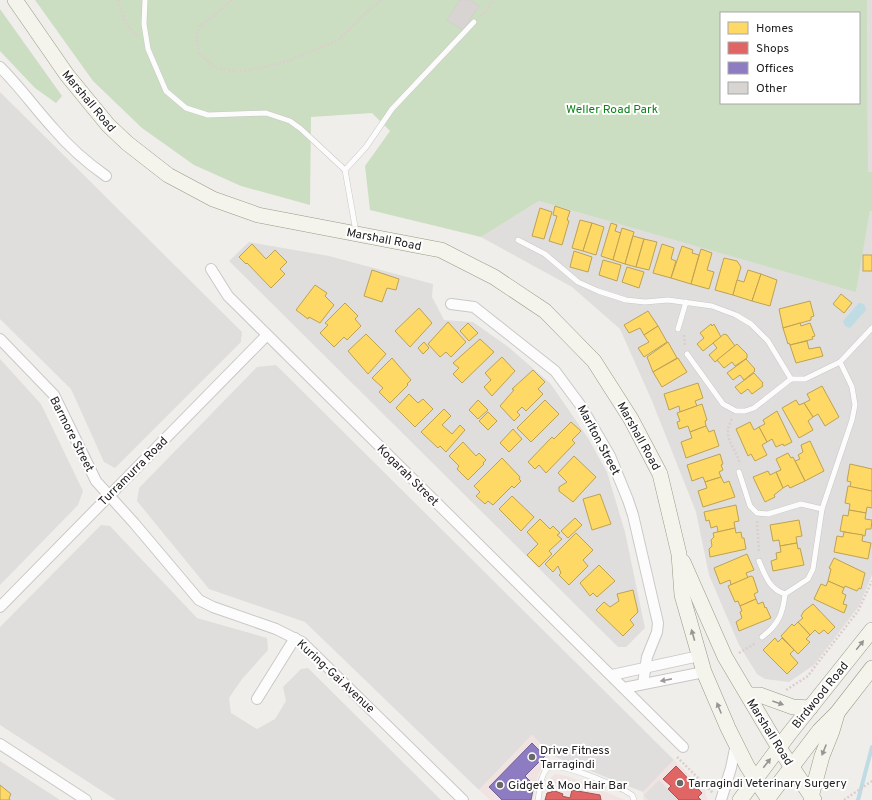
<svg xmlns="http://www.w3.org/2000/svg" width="872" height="800" font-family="Overpass,sans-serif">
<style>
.residential{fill:#dfdedc}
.commercial{fill:#f1e3e1}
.forest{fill:#cbdec1;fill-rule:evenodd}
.parking{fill:#e0dfde}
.water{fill:#bfdbe3}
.homes{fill:#ffd966;stroke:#bda252}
.shops{fill:#e06666;stroke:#a75252}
.offices{fill:#8e7cc3;stroke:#6e6193}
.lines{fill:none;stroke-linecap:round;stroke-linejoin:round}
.stream{stroke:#bfdbe3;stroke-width:4}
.building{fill:#d7d4d2;stroke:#d3d0cc}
.service-casing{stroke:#c9c8c7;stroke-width:6}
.minor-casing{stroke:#c9c8c7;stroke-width:12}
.secondary-casing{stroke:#999a82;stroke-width:16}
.path{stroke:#dccecd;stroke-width:2.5;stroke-dasharray:2 2;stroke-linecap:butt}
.service{stroke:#fdfcfc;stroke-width:5}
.minor{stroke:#fdfcfc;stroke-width:10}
.secondary{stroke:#f4f4ed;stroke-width:15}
.oneway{fill:#969692}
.oneway2{fill:#9a9a9a}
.poi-dot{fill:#6a6968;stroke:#fff;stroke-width:1.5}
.labels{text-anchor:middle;stroke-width:4;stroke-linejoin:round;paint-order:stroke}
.street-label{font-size:12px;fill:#222;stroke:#fff}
.park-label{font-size:12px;fill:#0c8416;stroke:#fff}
.poi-label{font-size:12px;fill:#222;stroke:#fff;text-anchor:start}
</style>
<rect width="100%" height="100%" fill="#f0eeeb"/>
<!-- residential -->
<g class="residential">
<path d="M867,0H872V172H868Z"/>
<path d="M0,92L242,332L241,342L115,468L104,462L71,389L0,319Z"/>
<path d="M539,201L856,291L870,211H872V575L859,606L814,665L789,682L765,679L757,674L739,645L709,575L696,512L652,401L620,329L572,287L481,237Z"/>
<path d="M249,242L329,256L433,284L432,297L444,320L473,322L507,346L550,383L588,438L607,472L625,532L645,628L626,647H618L229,261Z"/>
<path d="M0,359L41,404L83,491L78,505L0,585Z"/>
<path d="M276,365L674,760L643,792L551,755L532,735L479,790L305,622L209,589L137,501L139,488L257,367Z"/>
<path d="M101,525L110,526L197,618L267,638L268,650L242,679L229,698L231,713L257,729L275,719L286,701L283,687L301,669L308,668L441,800H116L0,725V627Z"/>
<path d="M0,761L60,800H0Z"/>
</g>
<!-- commercial -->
<g class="commercial">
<path d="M532,735L551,755L538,775L533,800H490L479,790Z"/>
<path d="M674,760L705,790L707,800H643V792Z"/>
<path d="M556,774L567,776L625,800H545L551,777Z"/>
</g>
<!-- forest -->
<g class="forest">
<path d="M35,0H867L868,172H872V211H870L856,292L539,201L481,237L370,210L365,166L390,131L372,113L311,117L310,205L241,186L194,165L142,128L93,81ZM721,13H859V103H721Z"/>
<path d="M0,9L62,96L56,103L35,88L0,51Z"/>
</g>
<!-- parking -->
<path class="parking" d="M659,780L678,800H648L644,795Z"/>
<!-- water -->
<path class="water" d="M859,303L864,304L866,310L850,328L845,326L843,321Z"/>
<!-- homes -->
<g class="homes">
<path d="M555,206L570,211L567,220L569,221L562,245L549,241L557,216L553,215Z"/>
<path d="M540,208L552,212L544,239L532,236Z"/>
<path d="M580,220L592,223L583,251L572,248Z"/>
<path d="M592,223L604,227L596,255L583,251Z"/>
<path d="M611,223L617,225L615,231L621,233L613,260L601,256Z"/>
<path d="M622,228L634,232L625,264L613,260Z"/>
<path d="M633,236L644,239L636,267L625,264Z"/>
<path d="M644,239L657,242L649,270L636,267Z"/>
<path d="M252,244L266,259L275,250L287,262L280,269L285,274L271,288L247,263L246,264L239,257Z"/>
<path d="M662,244L674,248L671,259L676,261L671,278L653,273Z"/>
<path d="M682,246L693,250L692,253L699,255L691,284L671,278Z"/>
<path d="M701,249L712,253L707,270L714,272L709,289L691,284Z"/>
<path d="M574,251L592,257L588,272L570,267Z"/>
<rect x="863" y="255" width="9" height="16"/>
<path d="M724,258L737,261L741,267L733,295L715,290Z"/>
<path d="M603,260L621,265L617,281L599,275Z"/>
<path d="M627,267L644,272L639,288L622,282Z"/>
<path d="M372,270L399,279L396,290L387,288L382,302L364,296Z"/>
<path d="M748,270L761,274L752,301L733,295L737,280L744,282Z"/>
<path d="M761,274L777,280L770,306L752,301Z"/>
<path d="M315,285L327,293L325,296L334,305L320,323L309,317L308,319L296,310Z"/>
<path d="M841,294L852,303L844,313L833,304Z"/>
<path d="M810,301L814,316L811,317V320L783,328L779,309Z"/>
<path d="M345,303L358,316L355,319L361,326L347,340L344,337L334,347L320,333L328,325L325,323Z"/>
<path d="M419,308L432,323L410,347L395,331Z"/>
<path d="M648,311L658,326L644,335L640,328L629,333L624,325Z"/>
<path d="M448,322L466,342L451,357L446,352L440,357L428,344Z"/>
<path d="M468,323L478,333L469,341L460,331Z"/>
<path d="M800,323L801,326L810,323L815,336L812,337L813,339L790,345L789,343L788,344L783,328Z"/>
<path d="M711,324L712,326L714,324L721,337L703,351L697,344L704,338L700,333Z"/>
<path d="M658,326L667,342L644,357L638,348L649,342L644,335Z"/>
<path d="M366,334L386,354L368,374L348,351Z"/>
<path d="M724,334L727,335L735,346L715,362L709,355L717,348L713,343Z"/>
<path d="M480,339L494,352L462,383L453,374L459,368L453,363Z"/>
<path d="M807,341L809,349L820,347L823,356L796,363L790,345Z"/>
<path d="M424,342L429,348L423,354L418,348Z"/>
<path d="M668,342L677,358L653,372L647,357Z"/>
<path d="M737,344L747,354V358L735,366L732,362L724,368L717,360Z"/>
<path d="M502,357L515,371L492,396L484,387L491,380L485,373Z"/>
<path d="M392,358L411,380L407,384L408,385L390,403L379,392L383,388L372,378Z"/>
<path d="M678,358L687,372L662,387L653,372Z"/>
<path d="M746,359L755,369L754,370L755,371L744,380L740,375L733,380L727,373Z"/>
<path d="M533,370L545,382L538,389L543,394L526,411L522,407L517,412L520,415L514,421L500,406L514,390L512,389Z"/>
<path d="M754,373L763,383L762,384L763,386L752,394L748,389L741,394L735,387Z"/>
<path d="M698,383L703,398L695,401L697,406L680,412L679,406L669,410L664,394Z"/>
<path d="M822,386L839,417L825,426L818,414L813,417L804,403L810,400L807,394Z"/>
<path d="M409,394L418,403L423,399L433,409L415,427L396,408Z"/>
<path d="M478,400L488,410L478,419L469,410Z"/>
<path d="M545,400L559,414L531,442L517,428Z"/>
<path d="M796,400L799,405L804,403L813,417L808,421L813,430L799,438L782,408Z"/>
<path d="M702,404L707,420L705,421L706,426L690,432L688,426L679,429L677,422L680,421L677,413Z"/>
<path d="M444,409L451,416L442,425L452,434L460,425L465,430L446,452L440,446L438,448L421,432Z"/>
<path d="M777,411L792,442L784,446L783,444L776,447L772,439L767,442L759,427L765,424L763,420Z"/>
<path d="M488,412L497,421L488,430L479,421Z"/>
<path d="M571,422L581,431L572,440L575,443L546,473L539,465L535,469L528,462L552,437L554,439Z"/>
<path d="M750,422L754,430L759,427L767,442L762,445L767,455L755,461L751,454L748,456L736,429Z"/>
<path d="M706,426L709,432L714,430L719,446L686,458L681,442L692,438L690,432Z"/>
<path d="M513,429L522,439L509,452L500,443Z"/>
<path d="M810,441L824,471L805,481L795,461L800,459L798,455L803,452L801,445Z"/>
<path d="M463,442L476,456L479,453L486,460L483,463L484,464L468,480L457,469L459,466L449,456Z"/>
<path d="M788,453L791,458L793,457L805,481L790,488L788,485L783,488L776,472L781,470L776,459Z"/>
<path d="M720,454L723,464L721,465L723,470L719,472L721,477L705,482L703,477L692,481L687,465Z"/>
<path d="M574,456L596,477L573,502L559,491V487L567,482L558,473Z"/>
<path d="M502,458L520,477L519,479L521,481L514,488L512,486L493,505L488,501L485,504L476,496L480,492L474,486Z"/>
<path d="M850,464L872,469V491L850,487L851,482L847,481Z"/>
<path d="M768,471L770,475L776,472L783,488L774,495L775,497L765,502L753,477Z"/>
<path d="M721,477L724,483L729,481L735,497L703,507L698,491L707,488L705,482Z"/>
<path d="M848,486L872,491V508L867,507L866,513L849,510L850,504L845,503Z"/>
<path d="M600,494L611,524L592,530L583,499Z"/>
<path d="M512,496L534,517L521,531L499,509Z"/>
<path d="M736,505L739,521L734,522L735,528L718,532L717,526L711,528L709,520L706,521L704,512Z"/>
<path d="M849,510L866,513L865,519L872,520L871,529H866L865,536L840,531L843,515L848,516Z"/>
<path d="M575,518L582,525L568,538L561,531Z"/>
<path d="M540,519L550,529L553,526L560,533L557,535L562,539L549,551L552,554L539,567L527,555L538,544L527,532Z"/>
<path d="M799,520L802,536L796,537L797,543L780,546L779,540L773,541L770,525Z"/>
<path d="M735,528L736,533L741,532L742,538H744L746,549L710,557L709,549L712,546L711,540L714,537L713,533Z"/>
<path d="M844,532L863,535L862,541L871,543L868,559L834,552L837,536L843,537Z"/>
<path d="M576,533L593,550L583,560L588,566L569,585L559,575L561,573L558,566L553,572L545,564Z"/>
<path d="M797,543L798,549L800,548L804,565L773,571L771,561L777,559L776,553L781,552L780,546Z"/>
<path d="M747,554L754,570L746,573L748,578L731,585L730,580L720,584L714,568Z"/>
<path d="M834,558L865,573L861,589L859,588L857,591L845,586L844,588L828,581L831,569L829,568Z"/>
<path d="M599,565L615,581L597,597L593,593L590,596L580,583Z"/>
<path d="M751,576L753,577L758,592L754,594L756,599L740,606L738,601L735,602L728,586Z"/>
<path d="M828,581L844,588L842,593L846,595L843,604L847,605L844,613L814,599L821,584L826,586Z"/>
<path d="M633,590L638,612L630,620L634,625L623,636L596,610L604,602L610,607L619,601L617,594Z"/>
<path d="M756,599L758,604L763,602L765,608L766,607L771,618L739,631L736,622L742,618L740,612L742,611L740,606Z"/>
<path d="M813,604L835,627L828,634L824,630L819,634L815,630L810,635L798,622L803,618L801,616L804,611Z"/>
<path d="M798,622L810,635L806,639L810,642L798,654L781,636L792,624L794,626Z"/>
<path d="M775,638L778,642L782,638L794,650L790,654L798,663L787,674L763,650Z"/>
<path d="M0,785L11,794L9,798L10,800H0Z"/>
</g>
<!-- shops -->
<g class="shops">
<path d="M676,766L702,793L698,797L701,800H679L668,789L671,786L663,779Z"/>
<path d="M552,790L563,794L562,796L570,798L572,790L600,795L601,800H545L547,793L552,792Z"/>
</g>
<!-- offices -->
<path class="offices" d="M532,743L545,756L525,776L534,785L531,800H502L489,787Z"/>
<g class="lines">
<!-- stream -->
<path class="stream" d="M858,800L872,747"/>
</g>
<!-- building -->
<path class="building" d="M460,0H470L479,6L463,30L447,20Z"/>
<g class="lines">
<!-- service casing -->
<g class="service-casing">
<g id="service">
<path d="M145,0L144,24L148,49L166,91L186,108L208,115L266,113L290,121L301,129L345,170L356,232"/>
<path d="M345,170L366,147L392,109L474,22"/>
<path d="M518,240L545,254L578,282L598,291L626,300L645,302L668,300L712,306L736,315L751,324L768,341L791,379"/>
<path d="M678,329L686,302"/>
<path d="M687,354L723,404L736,411H745L754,408L791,379H805L840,362L872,328"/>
<path d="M739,472L750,506L757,513L768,514L801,504L822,509"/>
<path d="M759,561C765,575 769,589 785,594L808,579L813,569L822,509L852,420L855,405L852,387L840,362"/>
<path d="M762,637C778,625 783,614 785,594"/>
<path d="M538,800C540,790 540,775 548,768C559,760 611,785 624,790L632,795L634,800"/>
</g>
</g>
<!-- minor casing -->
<g class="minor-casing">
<g id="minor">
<path d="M0,67C20,87 34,107 53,128C69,147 86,162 106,176"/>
<path d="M211,269L228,296L683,747"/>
<path d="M451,304L474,307L555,371L581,406L610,456L628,500L633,515L658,623L657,632L647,657L643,684"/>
<path d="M0,339L54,395L96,481L134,523L199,600L213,607L276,629L302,642L463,800"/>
<path d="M0,607L267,335"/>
<path d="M612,675L699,656"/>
<path d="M624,688L704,672"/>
<path d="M257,699L295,638"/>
<path d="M0,744L86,800"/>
<path d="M721,800L731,768L736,744"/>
</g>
</g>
<!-- secondary casing -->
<g class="secondary-casing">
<g id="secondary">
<path d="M15,0L67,75L108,125L127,143L168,175L213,199L258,215L441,250L494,277L545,311L594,361L631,419L660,474L679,554L682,595L704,672L728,728L747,766L769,800"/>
<path d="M683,562L725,657L779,748L814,800"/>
<path d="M748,695H760L793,707L810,708"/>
<path d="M811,797L822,756L832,731L837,714"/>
<path d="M768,798L819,731L837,713L872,668"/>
<path d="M740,800L789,734L872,630"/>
</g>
</g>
<!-- path -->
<g class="path">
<path d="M118,0L126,24L137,36"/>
<path d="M232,0L200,27L196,36L199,53L216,68L240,72L285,62L338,40L372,7L382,0"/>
<path d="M480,16L487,11L492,0"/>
<path d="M684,335L685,346"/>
<path d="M732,419C721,438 735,445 740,464"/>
<path d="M757,521L759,552"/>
<path d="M739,653L756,643"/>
<path d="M786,690L808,676L813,669L858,611L872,581"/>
<path d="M677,757L713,793"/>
<path d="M844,800L872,781"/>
</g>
<!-- service -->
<use href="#service" class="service"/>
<!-- minor -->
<use href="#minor" class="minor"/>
<!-- secondary -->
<use href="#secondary" class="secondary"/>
</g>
<!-- one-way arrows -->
<defs><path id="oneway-solid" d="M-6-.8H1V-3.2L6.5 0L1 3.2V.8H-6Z"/></defs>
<g class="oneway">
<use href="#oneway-solid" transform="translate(693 635) rotate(-106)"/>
<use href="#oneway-solid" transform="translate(860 645) rotate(-51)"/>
<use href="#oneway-solid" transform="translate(778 703) rotate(19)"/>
<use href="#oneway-solid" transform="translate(719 708) rotate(-112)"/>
<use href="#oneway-solid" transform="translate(824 750) rotate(112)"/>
<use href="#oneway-solid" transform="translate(767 763) rotate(-52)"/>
</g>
<use class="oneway2" href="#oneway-solid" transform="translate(666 680) rotate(169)"/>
<!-- markers -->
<g class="poi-dot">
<circle cx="532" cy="757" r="4"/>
<circle cx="680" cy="783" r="4"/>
<circle cx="500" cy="785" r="4"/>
</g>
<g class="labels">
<!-- street labels -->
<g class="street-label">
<text transform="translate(89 101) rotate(50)" y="4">Marshall Road</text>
<text transform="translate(384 239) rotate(11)" y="4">Marshall Road</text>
<text transform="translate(72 434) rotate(63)" y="4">Barmore Street</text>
<text transform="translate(639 436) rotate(61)" y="4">Marshall Road</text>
<text transform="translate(599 440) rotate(62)" y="4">Marlton Street</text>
<text transform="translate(133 471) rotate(-45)" y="4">Turramurra Road</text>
<text transform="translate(408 475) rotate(45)" y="4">Kogarah Street</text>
<text transform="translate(336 676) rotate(43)" y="4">Kuring-Gai Avenue</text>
<text transform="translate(820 695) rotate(-51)" y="4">Birdwood Road</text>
<text transform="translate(770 732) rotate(58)" y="4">Marshall Road</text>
</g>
<!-- park labels -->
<g class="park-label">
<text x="612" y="113">Weller Road Park</text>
</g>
<!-- poi labels -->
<g class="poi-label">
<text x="540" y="754">Drive Fitness<tspan x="540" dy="14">Tarragindi</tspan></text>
<text x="688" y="787">Tarragindi Veterinary Surgery</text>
<text x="508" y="789">Gidget &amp; Moo Hair Bar</text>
</g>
</g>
<!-- legend -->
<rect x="720" y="12" width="140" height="92" fill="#ffffff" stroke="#a7a7a7"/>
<rect x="728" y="22" width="20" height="12" fill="#ffd966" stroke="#a7a7a7"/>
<text x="756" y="32" font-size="12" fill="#222222">Homes</text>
<rect x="728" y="42" width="20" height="12" fill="#e06666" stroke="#a7a7a7"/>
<text x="756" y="52" font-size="12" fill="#222222">Shops</text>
<rect x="728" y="62" width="20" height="12" fill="#8e7cc3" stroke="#a7a7a7"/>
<text x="756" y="72" font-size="12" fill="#222222">Offices</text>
<rect x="728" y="82" width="20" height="12" fill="#d7d4d2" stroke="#a7a7a7"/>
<text x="756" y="92" font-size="12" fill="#222222">Other</text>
</svg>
